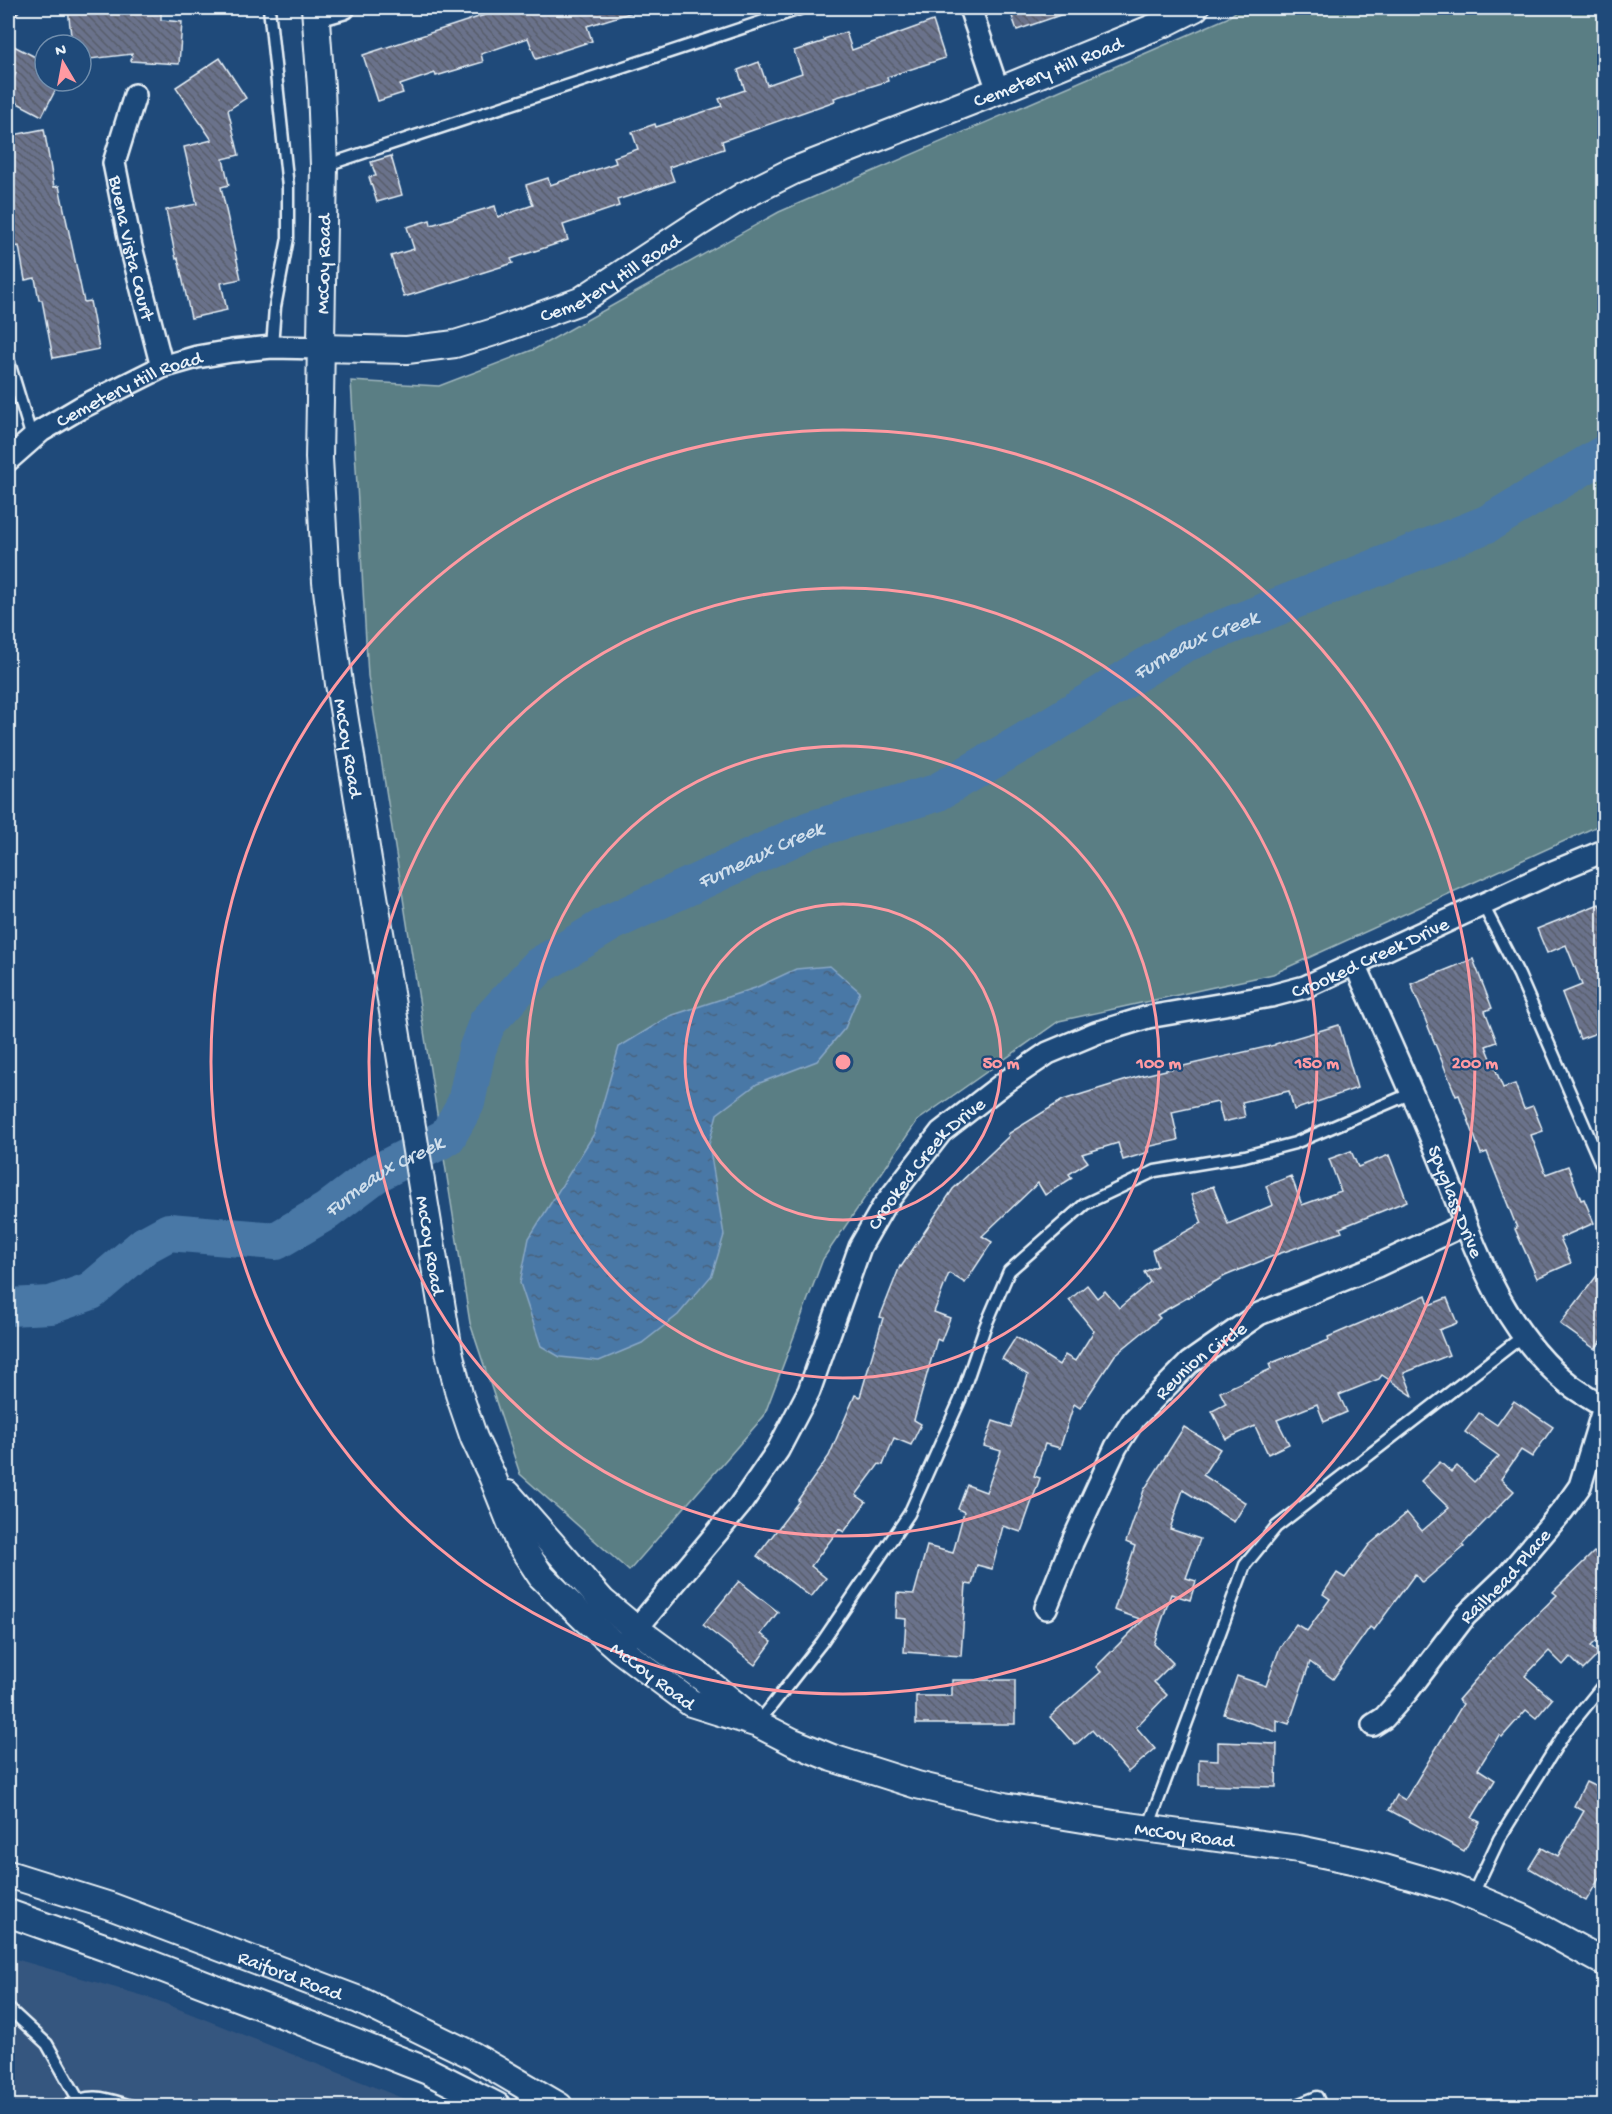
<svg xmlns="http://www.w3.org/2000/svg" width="1612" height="2114" font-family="'Gochi Hand',sans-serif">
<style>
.built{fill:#36567f}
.green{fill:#5a7e84;stroke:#a1b8be;stroke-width:1.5}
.water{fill:url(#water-ripples);stroke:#89a8c7;stroke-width:1.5}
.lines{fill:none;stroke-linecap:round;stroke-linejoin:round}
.river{stroke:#4a78a6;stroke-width:38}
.building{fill:url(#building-back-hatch);stroke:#e8f1f8;stroke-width:1.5}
.service-casing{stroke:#e8f1f8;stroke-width:15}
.minor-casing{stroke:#e8f1f8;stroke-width:26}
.tertiary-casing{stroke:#e8f1f8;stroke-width:30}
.service{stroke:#1f4a7a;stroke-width:10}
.minor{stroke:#1f4a7a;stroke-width:21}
.tertiary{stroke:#1f4a7a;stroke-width:26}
.ring{fill:none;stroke:#ff9aa2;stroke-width:3}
.labels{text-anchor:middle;stroke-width:4.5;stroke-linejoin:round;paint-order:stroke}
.street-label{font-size:20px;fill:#e8f1f8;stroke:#1f4a7a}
.water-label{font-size:21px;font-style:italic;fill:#d0dfec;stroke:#1f4a7a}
.centre{fill:#ff9aa2;stroke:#1f4a7a;stroke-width:3}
.ring-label{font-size:18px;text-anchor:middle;font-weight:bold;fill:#ff9aa2;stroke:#1f4a7a;stroke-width:4.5;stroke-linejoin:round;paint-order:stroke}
</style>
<defs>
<pattern id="water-ripples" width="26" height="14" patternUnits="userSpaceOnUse" patternTransform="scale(1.5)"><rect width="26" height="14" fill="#4a78a6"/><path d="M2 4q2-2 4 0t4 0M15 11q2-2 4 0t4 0" fill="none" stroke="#48627d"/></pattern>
<pattern id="building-back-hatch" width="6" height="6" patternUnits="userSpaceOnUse" patternTransform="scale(1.5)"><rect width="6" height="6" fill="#6a728b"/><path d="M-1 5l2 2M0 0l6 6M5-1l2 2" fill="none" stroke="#585d6a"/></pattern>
</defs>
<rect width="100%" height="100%" fill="#1f4a7a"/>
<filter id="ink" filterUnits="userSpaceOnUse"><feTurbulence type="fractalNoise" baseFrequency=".0167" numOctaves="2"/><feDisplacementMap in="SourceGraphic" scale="12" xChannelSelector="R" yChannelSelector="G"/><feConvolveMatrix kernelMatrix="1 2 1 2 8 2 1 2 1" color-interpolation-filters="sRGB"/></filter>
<g filter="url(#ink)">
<!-- built -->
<path class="built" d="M8,1957L151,1998L422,2106H8Z"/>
<!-- green -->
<path class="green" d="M1241,8H1604V823L1273,974L1059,1021L917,1121L823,1259L764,1416L629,1571L520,1474L470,1323L368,676L351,381L439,386L535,349L779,212L1227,18Z"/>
<!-- water -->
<path class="water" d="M830,966L860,992L845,1028L817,1061L757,1084L717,1114L709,1144L724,1235L712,1275L678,1315L642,1343L599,1361L560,1357L541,1346L520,1283L529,1238L594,1134L619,1047L670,1016L755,988L796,969Z"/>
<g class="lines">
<!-- river -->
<path class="river" id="s1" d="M8,1307L51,1305L91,1291L145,1245L169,1232L276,1241L327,1211L377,1173L447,1137L466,1103L477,1050L487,1023L539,966L612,922L810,830L936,793L1042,731L1183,644L1487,524L1604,454"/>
</g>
<!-- building -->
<g class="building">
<path d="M68,8H116L161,12V20L182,22L179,64L131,61L132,54L81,60V45H72Z"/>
<path d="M506,8H632L633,12L587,26L592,41L536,59L528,38L481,54L483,62L436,76L435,73L400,85L403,93L378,101L363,55Z"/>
<path d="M1009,8H1075V10L1017,30Z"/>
<path d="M933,21L945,58L887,77L888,81L834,98L835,101L722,141L724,149L669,167L674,181L617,200L619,206L563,225L568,240L511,259L513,263L404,297L391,256L414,249L407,227L430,220L431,225L495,206L498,217L533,205L526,185L548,178L550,185L616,163L614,157L638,149L632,132L655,124L656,127L722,106L719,99L745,90L738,70L759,62L767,85L802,73L794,51L825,41L824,39L846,32L852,50Z"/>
<path d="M8,43L45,62V81H60L42,116L8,98V89L16,73L8,69Z"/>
<path d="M220,58L246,98L228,110L239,155L223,159L229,185L221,187L241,279L221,283L227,310L191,318L178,258L176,259L166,210L197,204L184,147L212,140L176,87Z"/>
<path d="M44,129L54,187L59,186L84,302L90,301L99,349L53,358L42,300H39L35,278L25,280L19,246L8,248V136Z"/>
<path d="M391,156L402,195L377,202L369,177L376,176L371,162Z"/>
<path d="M1599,904L1605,918V1030L1580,1039L1562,993L1582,985L1566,945L1547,953L1537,929Z"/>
<path d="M1473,959L1492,1008L1485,1011L1497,1042L1486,1046L1503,1088L1515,1084L1524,1109L1533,1106L1543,1131L1531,1135L1546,1174L1568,1166L1581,1200L1584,1199L1594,1223L1560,1238L1571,1263L1537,1278L1515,1229L1517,1228L1487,1152L1481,1154L1459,1095L1456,1096L1411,984Z"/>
<path d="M1339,1025L1357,1088L1294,1110L1289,1091L1242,1102L1245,1117L1223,1122L1218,1102L1172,1112L1178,1140L1147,1147L1149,1152L1123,1160L1118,1143L1082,1154L1088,1162L1069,1174L1072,1178L1045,1195L1038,1183L982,1236L992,1242L965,1283L949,1273L934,1312L950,1318L941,1341L937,1339L914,1420L921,1424L911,1445L894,1438L883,1465L879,1464L856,1495L866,1502L844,1532L839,1529L811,1566L826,1578L811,1597L757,1556L799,1501L798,1500L829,1456L855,1395L860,1397L883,1318L880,1317L900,1266L901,1267L953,1189L1009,1136L1008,1134L1063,1100L1140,1076L1275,1045V1044Z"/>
<path d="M1351,1151L1358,1167L1389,1155L1407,1201L1340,1228L1342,1232L1278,1254L1225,1276L1157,1315L1160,1318L1115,1355L1080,1408L1074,1404L1060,1448L1045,1444L1034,1476L1040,1478L1021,1532L1003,1526L992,1569L977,1565L972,1585L966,1584L961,1656L904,1652L906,1619L896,1618L897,1593L914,1594L927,1546L953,1553L964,1512L958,1509L967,1485L986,1492L1001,1451L984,1446L993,1421L1011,1427L1028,1375L1002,1359L1016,1337L1059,1365L1065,1355L1075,1361L1094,1331L1069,1300L1087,1285L1097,1298L1105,1291L1119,1308L1150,1282L1144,1272L1157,1266L1152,1250L1202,1223L1191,1195L1213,1186L1228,1224L1273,1205L1266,1186L1291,1176L1302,1205L1341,1191L1329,1159Z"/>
<path d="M1605,1265V1336L1595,1349L1560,1324Z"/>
<path d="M1426,1295L1429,1305L1447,1298L1457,1323L1439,1330L1449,1355L1404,1373L1413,1396L1382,1375L1379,1379L1339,1395L1347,1412L1324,1422L1317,1404L1277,1420L1289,1444L1268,1454L1255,1426L1226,1439L1212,1411L1226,1404L1220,1392L1271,1369L1269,1364L1329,1340L1328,1337Z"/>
<path d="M1514,1401L1553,1427L1532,1457L1521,1450L1501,1479L1514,1491L1462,1545L1464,1547L1422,1583L1415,1574L1374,1630L1370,1627L1333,1679L1310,1662L1289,1724L1277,1720V1732L1224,1714L1237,1676L1266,1686L1280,1647L1296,1624L1307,1631L1330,1599L1323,1594L1337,1573L1345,1578L1369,1545L1407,1513L1422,1531L1449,1508L1421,1481L1440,1462L1451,1472L1457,1466L1474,1482L1499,1456L1465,1432L1479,1413L1497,1425Z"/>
<path d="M1184,1427L1220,1449L1203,1475L1246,1503L1234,1522L1183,1490L1170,1529L1200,1539L1186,1578L1196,1581L1190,1600L1171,1594L1154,1644L1173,1663L1154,1682L1167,1695L1136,1727L1155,1749L1128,1772L1092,1730L1075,1745L1050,1717L1101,1672L1096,1667L1143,1620L1114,1610L1135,1546L1126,1542L1144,1490Z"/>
<path d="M1594,1552L1605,1562V1633L1591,1646L1599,1654L1583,1670L1570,1657L1563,1665L1549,1651L1525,1676L1552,1699L1536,1718L1526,1710L1502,1737L1499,1735L1478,1769L1495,1780L1472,1818L1480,1822L1464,1851L1389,1810L1397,1795L1405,1800L1463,1704L1458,1700L1502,1649L1557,1595L1553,1592Z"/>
<path d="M739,1581L778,1612L761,1634L772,1642L755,1665L703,1625Z"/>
<path d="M952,1680H1015V1724H916V1696H952Z"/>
<path d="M1218,1742L1277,1744L1276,1787L1199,1785V1759L1218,1760Z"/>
<path d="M1586,1782L1605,1791V1868L1586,1901L1529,1868L1542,1847L1558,1856L1584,1811L1574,1806Z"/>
</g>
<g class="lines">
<!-- service casing -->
<g class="service-casing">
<g id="service">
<path d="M269,8L288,187V238L275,307L272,347"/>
<path d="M8,11L13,8"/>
<path d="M324,166L803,8"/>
<path d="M8,359L32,438"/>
<path d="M1483,905L1519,975L1604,1171"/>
<path d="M758,1723L822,1642L909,1514L960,1400L985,1327L1009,1271L1085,1204L1155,1171L1245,1156L1295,1143L1412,1093"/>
<path d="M1148,1828L1245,1565L1276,1527L1523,1336"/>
<path d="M1472,1896L1499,1839L1566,1731L1604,1684"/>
<path d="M8,2008L47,2044L78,2099"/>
<path d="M68,2106C90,2091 108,2099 131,2106"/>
<path d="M520,2106L529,2088"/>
<path d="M1294,2106L1317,2097L1321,2106"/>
</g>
</g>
<!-- minor casing -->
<g class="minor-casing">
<g id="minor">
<path d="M970,8L998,91"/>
<path d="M316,16L344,8"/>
<path id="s2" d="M135,95L114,163L131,247L162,367"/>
<path id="s3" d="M8,460L41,431L80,408L162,367L197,357L232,351L272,347L321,348"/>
<path id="s4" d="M1355,964C1382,1025 1409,1085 1435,1147C1471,1232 1494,1324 1570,1385C1581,1393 1593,1400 1604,1407"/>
<path id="s5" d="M1046,1608L1072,1543L1116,1447L1134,1419L1189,1363L1259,1314L1377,1266L1464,1225"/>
<path id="s6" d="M627,1640L740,1505L778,1450L809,1391L860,1247L883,1207L941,1132L1004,1083L1048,1053L1096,1033L1148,1017L1271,996L1305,987L1553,872L1604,851"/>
<path id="s7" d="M1373,1725L1384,1718L1407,1692L1465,1616L1508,1575L1563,1510L1580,1486L1604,1407"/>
</g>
</g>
<!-- tertiary casing -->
<g class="tertiary-casing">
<g id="tertiary">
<path id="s8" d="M315,8L321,87L324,166L319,458L326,582L339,684L449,1351L459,1394L474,1438L492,1476L518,1541L541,1576L585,1619L619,1649L691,1703L758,1724L793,1742L832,1758L917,1785L1004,1806L1114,1824L1299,1849L1366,1863L1452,1888L1521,1917L1604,1962"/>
<path id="s9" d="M321,348L407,350L455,344L494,332L580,301L699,223L743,196L793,171L998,91L1165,23L1195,8"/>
<path d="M508,1494L602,1601L636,1629L704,1679L749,1716"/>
<path id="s10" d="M8,1874L110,1906L359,2000L472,2055L559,2106"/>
<path d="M8,1913L143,1961L341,2037L428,2071L497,2106"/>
</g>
</g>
<!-- service -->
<use href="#service" class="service"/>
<!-- minor -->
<use href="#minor" class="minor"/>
<!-- tertiary -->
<use href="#tertiary" class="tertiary"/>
</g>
</g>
<!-- distance rings -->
<g class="ring">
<circle cx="843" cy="1062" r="158"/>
<circle cx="843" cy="1062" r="316"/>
<circle cx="843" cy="1062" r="474"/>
<circle cx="843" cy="1062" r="632"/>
</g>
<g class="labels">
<!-- street labels -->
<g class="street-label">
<text dy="7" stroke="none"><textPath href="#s9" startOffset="790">Cemetery Hill Road</textPath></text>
<text dy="7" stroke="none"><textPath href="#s2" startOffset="158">Buena Vista Court</textPath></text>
<text transform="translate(322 264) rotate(-89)" y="7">McCoy Road</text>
<text dy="7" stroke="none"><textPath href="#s9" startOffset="304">Cemetery Hill Road</textPath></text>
<text dy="7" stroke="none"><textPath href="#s3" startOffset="142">Cemetery Hill Road</textPath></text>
<text dy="7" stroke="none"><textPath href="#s8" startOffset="742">McCoy Road</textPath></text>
<text dy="7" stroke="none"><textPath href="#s6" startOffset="1074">Crooked Creek Drive</textPath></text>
<text dy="7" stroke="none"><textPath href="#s6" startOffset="570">Crooked Creek Drive</textPath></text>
<text dy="7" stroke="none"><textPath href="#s4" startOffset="258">Spyglass Drive</textPath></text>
<text dy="7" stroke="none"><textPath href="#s8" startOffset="1246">McCoy Road</textPath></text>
<text dy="7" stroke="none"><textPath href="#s5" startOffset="298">Reunion Circle</textPath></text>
<text dy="7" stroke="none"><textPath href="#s7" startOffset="200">Railhead Place</textPath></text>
<text dy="7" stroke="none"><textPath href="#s8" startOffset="1748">McCoy Road</textPath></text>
<text dy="7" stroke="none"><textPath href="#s8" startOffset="2308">McCoy Road</textPath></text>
<text dy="7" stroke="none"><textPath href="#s10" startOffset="300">Raiford Road</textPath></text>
</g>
<!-- water labels -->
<g class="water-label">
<text dy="7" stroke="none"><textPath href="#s1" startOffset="1425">Furneaux Creek</textPath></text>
<text dy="7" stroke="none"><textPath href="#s1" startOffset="939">Furneaux Creek</textPath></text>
<text dy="7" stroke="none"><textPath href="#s1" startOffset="417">Furneaux Creek</textPath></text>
</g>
</g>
<circle cx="843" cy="1062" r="9" class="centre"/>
<g class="ring-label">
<text x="1001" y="1068">50 m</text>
<text x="1159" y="1068">100 m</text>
<text x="1317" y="1068">150 m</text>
<text x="1475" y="1068">200 m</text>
</g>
<!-- margin -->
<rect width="1612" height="2114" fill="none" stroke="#1f4a7a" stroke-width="30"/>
<rect x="15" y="15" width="1582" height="2084" fill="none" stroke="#e8f1f8" stroke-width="2" filter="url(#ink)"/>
<!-- north arrow -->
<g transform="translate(63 63) rotate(350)"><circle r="28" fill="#1f4a7a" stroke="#6f8dac" stroke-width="1.5"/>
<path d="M0-4.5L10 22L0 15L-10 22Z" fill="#ff9aa2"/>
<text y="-9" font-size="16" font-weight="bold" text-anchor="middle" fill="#e8f1f8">N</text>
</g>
</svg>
